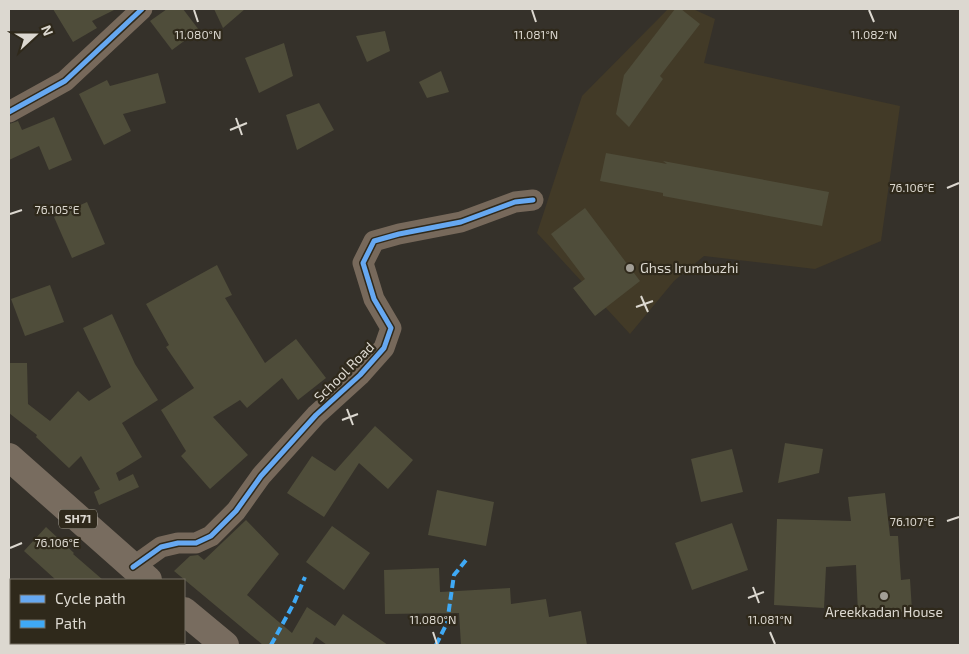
<svg xmlns="http://www.w3.org/2000/svg" width="969" height="654" font-family="'Exo 2',sans-serif">
<style>
.built{fill:#423a27}
.building{fill:#4f4d3a}
.lines{fill:none;stroke-linecap:round;stroke-linejoin:round}
.minor{stroke:#77695b;stroke-width:21}
.major{stroke:#786c5f;stroke-width:28}
.quiet{stroke:#3fa9f5;stroke-width:4;stroke-dasharray:8 4;stroke-linecap:butt}
.cycleway-casing{stroke:#2f291b;stroke-width:8}
.cycleway{stroke:#66a8f1;stroke-width:5}
.ticks{fill:none;stroke:#dcd8d0;stroke-width:2}
.poi-dot{fill:#a29e96;stroke:#2f291b;stroke-width:2}
.labels{text-anchor:middle;stroke-width:4.5;stroke-linejoin:round;paint-order:stroke}
.shield{fill:#2f291b;stroke:#a8a49a;stroke-width:1}
.shield-label{font-size:12px;font-weight:bold;fill:#dcd8d0}
.poi-label{font-size:14px;fill:#dcd8d0;stroke:#2f291b;text-anchor:start}
.street-label{font-size:14px;fill:#dcd8d0;stroke:#2f291b}
.ticks-label{font-size:12px;text-anchor:middle;fill:#dcd8d0;stroke:#2f291b;stroke-width:4.5;stroke-linejoin:round;paint-order:stroke}
</style>
<rect width="100%" height="100%" fill="#35312a"/>
<!-- built -->
<path class="built" d="M668,9H693L715,19L704,63L900,106L881,241L815,269L704,256L674,281L630,334L537,233L582,96Z"/>
<!-- building -->
<g class="building">
<path d="M53,9H116L92,21L97,28L73,42Z"/>
<path d="M167,9H183L199,30L172,50L150,21Z"/>
<path d="M214,9H245L223,28Z"/>
<path d="M675,9H681L700,24L660,76L663,79L629,127L616,114L624,75Z"/>
<path d="M385,31L390,51L367,62L356,36Z"/>
<path d="M284,43L293,76L259,93L245,58Z"/>
<path d="M441,71L449,92L427,98L419,82Z"/>
<path d="M158,73L166,103L123,114L131,131L104,145L79,94L107,80L110,86Z"/>
<path d="M319,103L334,130L297,150L286,115Z"/>
<path d="M54,117L72,160L49,170L39,146L9,160V124L18,121L22,130Z"/>
<path d="M606,153L667,164L663,161L829,192L822,226L663,196V193L600,181Z"/>
<path d="M87,202L105,244L72,258L54,217Z"/>
<path d="M585,208L640,281L595,316L573,288L585,279L551,234Z"/>
<path d="M217,265L232,295L225,298L265,363L296,339L326,378L298,400L282,378L247,408L240,400L213,417L248,455L210,489L181,456L186,451L161,410L194,388L166,347L169,345L146,304Z"/>
<path d="M50,285L64,322L25,336L11,299Z"/>
<path d="M112,314L135,364L158,400L122,423L142,457L116,473L119,481L133,474L139,487L99,505L94,492L100,489L81,456L69,468L36,437L37,435L9,413V363H27L28,404L50,421L78,391L89,401L111,387L83,328Z"/>
<path d="M375,426L413,460L388,489L359,463L324,517L287,493L312,456L335,471Z"/>
<path d="M785,443L823,449L819,473L778,483Z"/>
<path d="M732,449L743,492L701,502L691,459Z"/>
<path d="M437,490L494,502L486,546L428,535Z"/>
<path d="M885,493L890,536H898L901,580L910,579L912,611L858,614L856,565L826,567L824,608L774,605L777,519L851,521L848,497Z"/>
<path d="M246,520L279,554L247,595L292,633L307,607L335,626L343,614L388,645H327L316,637L312,645H263L174,571L190,556L198,555L204,560Z"/>
<path d="M732,523L748,570L692,590L675,543Z"/>
<path d="M332,526L370,553L344,590L306,562Z"/>
<path d="M46,527L74,553L73,554L103,580H56L24,551Z"/>
<path d="M439,568L440,592L510,588L511,604L546,599L549,617L581,611L587,645H461L459,613L385,614L384,570Z"/>
</g>
<g class="lines">
<!-- minor -->
<g class="minor">
<path d="M9,112L65,81L142,9"/>
<path d="M133,567L161,547L178,543H196L211,536L236,511L261,476L316,415L360,375L384,348L391,328L374,299L363,263L374,241L399,234L461,222L515,202L533,200"/>
</g>
<!-- major -->
<g class="major">
<path d="M9,457L148,580"/>
<path d="M184,611L225,645"/>
</g>
<!-- quiet -->
<g class="quiet">
<path d="M271,645L294,603L305,577"/>
<path d="M436,645L447,623L454,575L467,559"/>
</g>
<!-- cycleway casing -->
<g class="cycleway-casing">
<g id="cycleway">
<path d="M9,112L65,81L142,9"/>
<path d="M133,567L161,547L178,543H196L211,536L236,511L261,476L316,415L360,375L384,348L391,328L374,299L363,263L374,241L399,234L461,222L515,202L533,200"/>
</g>
</g>
<!-- cycleway -->
<use href="#cycleway" class="cycleway"/>
</g>
<!-- ticks -->
<path class="ticks" d="M194,10L198,22M532,10L536,22M869,10L874,22M236,118L242,135M230,130L247,123M947,188L959,183M10,214L22,210M641,296L648,312M636,307L653,301M347,409L353,425M342,420L358,414M947,521L959,517M10,548L22,543M753,587L759,603M748,598L764,592M433,632L437,644M770,632L775,644"/>
<!-- markers -->
<g class="poi-dot">
<circle cx="630" cy="268" r="5"/>
<circle cx="884" cy="596" r="5"/>
</g>
<g class="labels">
<!-- shield labels -->
<rect class="shield" x="59" y="509.5" width="38" height="19" rx="4"/>
<g class="shield-label">
<text x="78" y="523">SH71</text>
</g>
<!-- poi labels -->
<g class="poi-label">
<text x="640" y="273">Ghss Irumbuzhi</text>
<text x="884" y="617" text-anchor="middle">Areekkadan House</text>
</g>
<!-- street labels -->
<g class="street-label">
<text transform="translate(344 372) rotate(-45)" y="5">School Road</text>
</g>
</g>
<g class="ticks-label">
<text x="874" y="39">11.082°N</text>
<text x="198" y="39">11.080°N</text>
<text x="536" y="39">11.081°N</text>
<text x="912" y="192">76.106°E</text>
<text x="57" y="214">76.105°E</text>
<text x="912" y="526">76.107°E</text>
<text x="57" y="547">76.106°E</text>
<text x="433" y="624">11.080°N</text>
<text x="770" y="624">11.081°N</text>
</g>
<!-- border -->
<rect width="969" height="654" fill="none" stroke="#dcd8d0" stroke-width="20"/>
<!-- legend -->
<rect x="10" y="579" width="175" height="65" fill="#2f291b" stroke="#746f63"/>
<rect x="20" y="595" width="25" height="8" fill="#66a8f1" stroke="#746f63"/>
<text x="55" y="604" font-size="15" fill="#dcd8d0">Cycle path</text>
<rect x="20" y="620" width="25" height="8" fill="#3fa9f5" stroke="#746f63"/>
<text x="55" y="629" font-size="15" fill="#dcd8d0">Path</text>
<!-- north arrow -->
<g transform="translate(35 35) rotate(69)" stroke="#2f291b" stroke-width="4" paint-order="stroke">
<path d="M0-4L9 19L0 12L-9 19Z" fill="#dcd8d0"/>
<text y="-8" font-size="14" font-weight="bold" text-anchor="middle" fill="#dcd8d0">N</text>
</g>
</svg>
